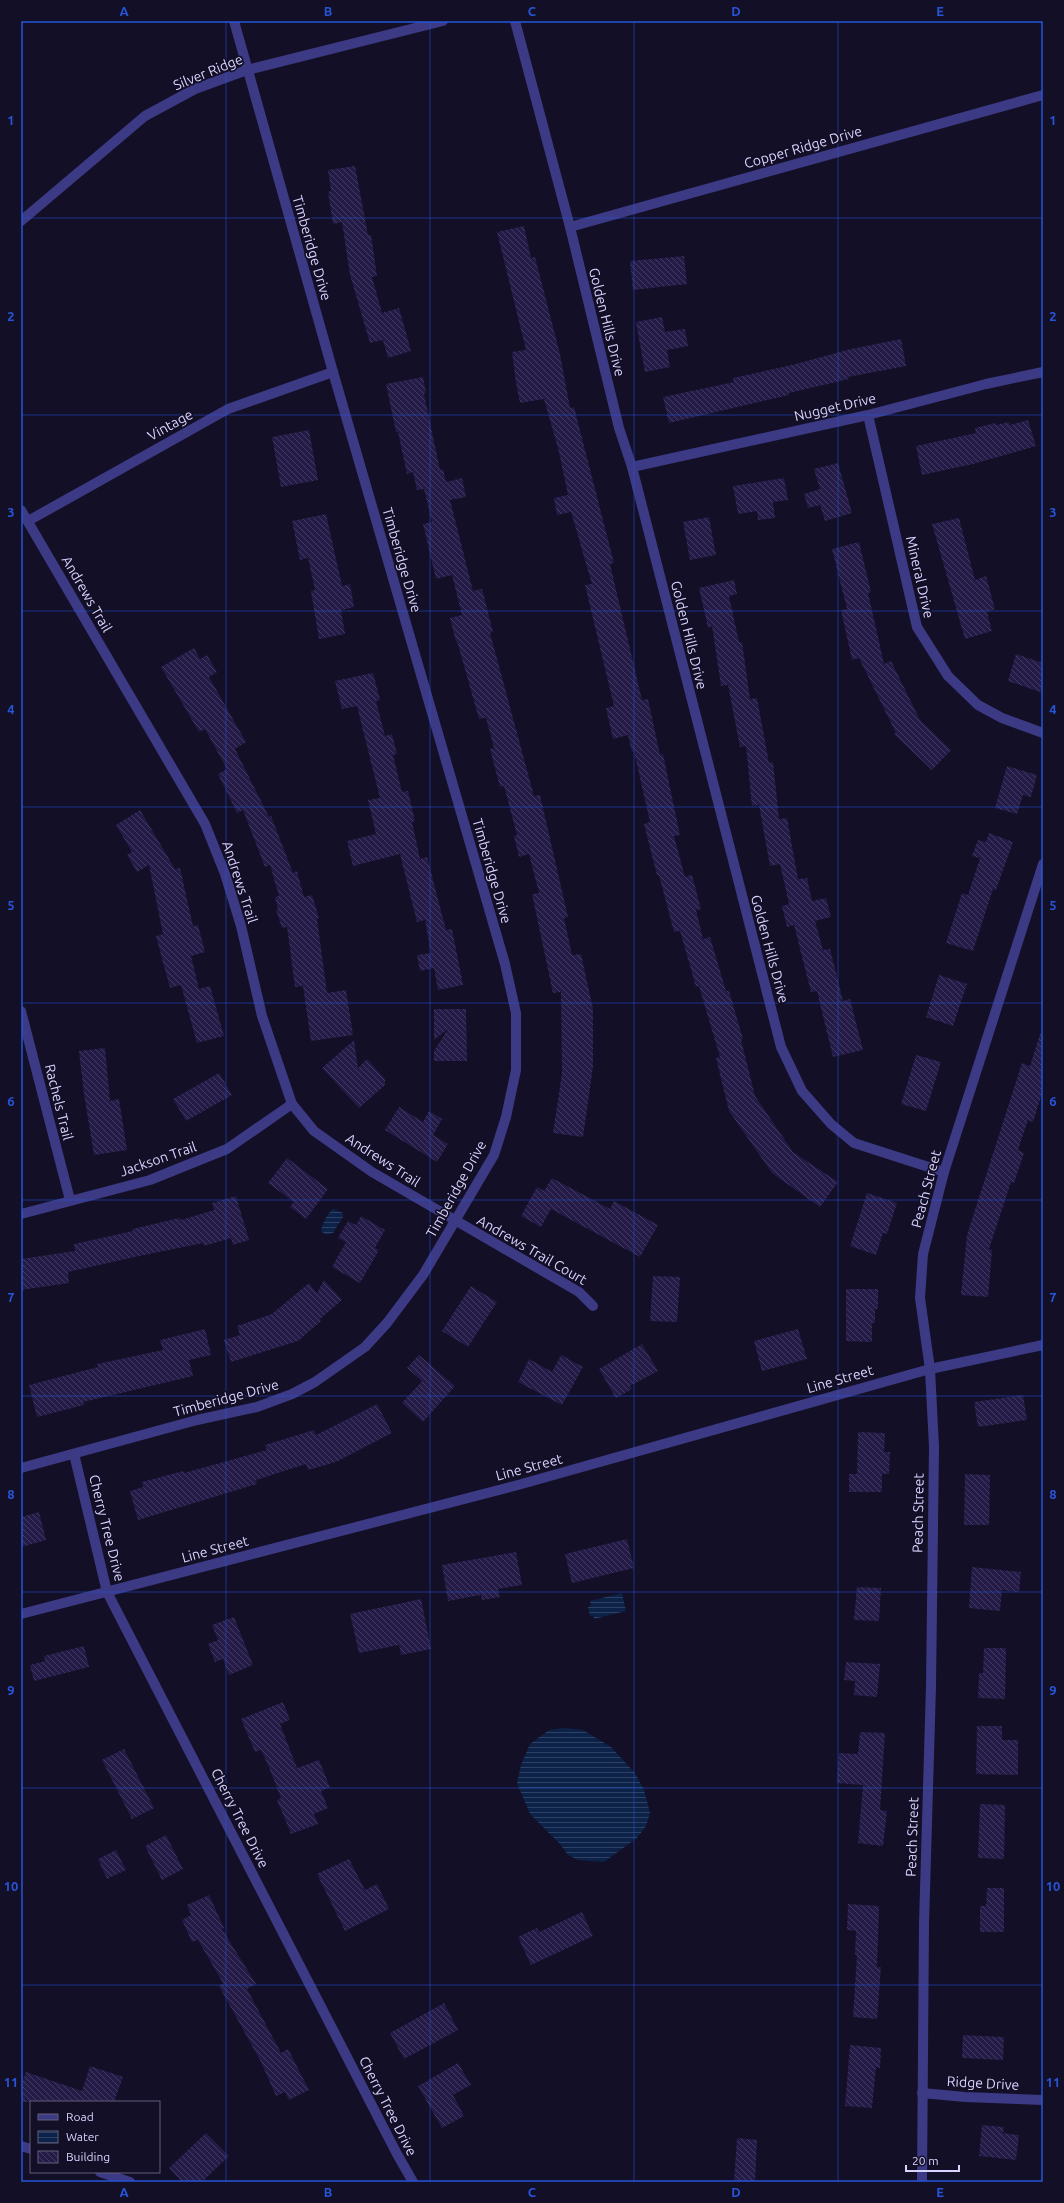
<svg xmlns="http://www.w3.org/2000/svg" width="1064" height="2203" font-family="Ubuntu,sans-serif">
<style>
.water{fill:url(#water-rules)}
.building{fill:url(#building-back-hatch)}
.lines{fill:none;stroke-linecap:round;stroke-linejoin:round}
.minor{stroke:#3d3a85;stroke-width:10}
.grid{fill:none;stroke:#2655da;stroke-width:1;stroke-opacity:0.55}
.labels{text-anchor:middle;stroke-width:3.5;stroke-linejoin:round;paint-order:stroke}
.street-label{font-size:14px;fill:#d9d4ff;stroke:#130f26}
.neatline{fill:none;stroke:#2655da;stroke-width:1.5}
.grid-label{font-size:13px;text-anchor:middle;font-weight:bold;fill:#2655da}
</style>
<defs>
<pattern id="water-rules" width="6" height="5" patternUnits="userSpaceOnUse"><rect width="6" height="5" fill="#0c2248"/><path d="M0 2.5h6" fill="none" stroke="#2f4163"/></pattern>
<pattern id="building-back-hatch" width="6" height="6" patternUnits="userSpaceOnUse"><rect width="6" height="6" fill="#241b47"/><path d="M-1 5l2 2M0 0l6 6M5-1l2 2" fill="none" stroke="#433b63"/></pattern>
</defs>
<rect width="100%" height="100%" fill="#130f26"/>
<!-- water -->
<g class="water">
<path d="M333,1209L343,1213V1217L333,1233L326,1235L321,1231C322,1224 327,1214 333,1209Z"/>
<path d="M622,1593L626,1611L594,1619L593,1615L590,1616L588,1607L591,1606L590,1601Z"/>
<path d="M565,1728L583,1730L611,1747L635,1773L644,1790L650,1813L646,1826L637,1838L604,1862L578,1860L568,1855L560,1844L530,1814L517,1783L521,1765L530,1744L549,1730Z"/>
</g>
<!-- building -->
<g class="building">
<path d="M355,166L368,235H371L377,276L372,277L382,313L399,308L411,351L388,358L383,340L370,343L350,275L342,222L333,224L328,192L331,191L328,170Z"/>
<path d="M524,226L531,258L535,257L560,354L570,408L574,407L614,563L610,564L642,700L648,699L660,755L663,754L680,835L674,836L685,877L692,875L701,909L696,910L703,939L710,937L726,991H729L743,1039L741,1040L755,1096L793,1152L838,1182L820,1207L772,1173L729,1111L716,1058L720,1057L699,986L696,987L680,931L674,932L659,875H657L644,824L650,822L634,751L632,752L628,735L613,739L606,708L614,706L585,585L592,584L571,512L557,515L554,498L568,495L559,452L544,399L520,403L516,383L512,352L526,350L497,232Z"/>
<path d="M684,256L687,284L633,290L630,261Z"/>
<path d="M662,317L665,332L685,329L688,346L667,350L670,367L645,372L636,322Z"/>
<path d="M901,339L906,366L848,377L849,379L789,393V395L669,423L663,397L734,382L733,378L792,365L851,349Z"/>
<path d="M423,377L426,393L424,394L440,470L443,469L446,482L462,478L466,497L450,500L473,591L482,589L493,632L490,633L534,796L540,795L568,917L564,918L572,955L581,954L593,1009V1067L583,1137L553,1133L562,1073L561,992L553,993L532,894L539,893L529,854L519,857L514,836L517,835L504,786L500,787L490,749L494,748L486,718L479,719L457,641L456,642L450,618L462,615L452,575L436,579L423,524L432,522L424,489L417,490L413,472L407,474L398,432H396L386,384Z"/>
<path d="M1028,420L1036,446L973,464L922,475L916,446L976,433L975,428L995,423L996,425L1009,422L1010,425Z"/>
<path d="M309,430L318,480L281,487L272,437Z"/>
<path d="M838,463L852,513L825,521L820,505L808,508L804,494L820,489L814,469Z"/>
<path d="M784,478L788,500L773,502L775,518L758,520L757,511L738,514L733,486Z"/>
<path d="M326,514L342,586L350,584L354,607L341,610L345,634L319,639L311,591L315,590L308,558L300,560L292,521Z"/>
<path d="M709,517L716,555L690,560L683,522Z"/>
<path d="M959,518L975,580L986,576L995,609L987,612L992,631L965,639L932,524Z"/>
<path d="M859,542L871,592L868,593L884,664L891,661L920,720L951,750L932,770L894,734L896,733L859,658L852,660L841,610L847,609L832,549Z"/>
<path d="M734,580L737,594L729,596L739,642H742L750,699L757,698L769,763L773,762L779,819L787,818L798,879L807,878L812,901L826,898L831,917L815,921L823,950L830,949L843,1001L850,999L863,1050L833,1057L817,991L811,992L794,925L787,927L782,906L789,904L780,864L770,866L759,805L752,806L746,746L740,747L728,685L721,686L712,626L708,628L699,588Z"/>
<path d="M194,648L200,659L207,655L217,672L209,677L246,742L235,749L269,817L271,816L293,873L297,871L304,897L312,895L319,918L317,919L327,993L346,990L353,1035L311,1041L303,986L295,987L287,927L282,928L276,910H278L275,897L279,896L270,865L265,867L243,810L237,813L218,774L227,769L205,729L199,732L161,667Z"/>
<path d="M1016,654L1043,663V693L1008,681Z"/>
<path d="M373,673L380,700L376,701L385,736L392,734L397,754L393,755L402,792L408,791L415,821L412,822L420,859L427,857L446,930L452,929L463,985L438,990L434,968L420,971L417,955L431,953L425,920L417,922L400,854L353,866L347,841L376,834L368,800L380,798L357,706L342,709L335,681Z"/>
<path d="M1007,766L1037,775L1031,797L1023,795L1017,814L995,808Z"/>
<path d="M140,810L175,869L180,868L193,926L198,925L205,952L191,956L199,989L210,986L224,1036L197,1043L181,985L170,988L156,936L163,934L149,865L137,872L127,855L132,852L116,825Z"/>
<path d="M989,833L1013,842L996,890L993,889L973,951L946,943L962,893L968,895L980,858L972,856L978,840L986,842Z"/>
<path d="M939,975L967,984L953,1026L926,1017Z"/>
<path d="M434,1009H466L467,1061H434V1051L448,1029L434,1040Z"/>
<path d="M1040,1034H1043V1090L1033,1122L1028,1120L1018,1150L1024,1153L1014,1183L1011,1182L989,1249L992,1250L988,1297L961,1295L967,1235L1022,1063L1030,1066Z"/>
<path d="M354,1040L358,1068L367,1059L385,1079V1085L359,1108L322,1068Z"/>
<path d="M105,1048L110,1101L119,1099L127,1150L94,1155L84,1094L79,1051Z"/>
<path d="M916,1055L941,1062L926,1111L901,1104Z"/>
<path d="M219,1073L232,1095L186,1121L173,1099Z"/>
<path d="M399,1107L423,1122L429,1111L442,1119L433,1135L448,1144L437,1162L385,1130Z"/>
<path d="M287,1158L328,1189L306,1219L290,1207L294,1202L268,1183Z"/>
<path d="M552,1178L610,1209L614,1201L658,1225L640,1257L551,1209L541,1227L521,1216L537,1187L544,1191Z"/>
<path d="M867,1193L897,1203L887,1234L883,1233L876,1255L850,1246Z"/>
<path d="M236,1196L249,1240L233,1245L231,1238L204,1246L203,1243L139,1256L68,1272L69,1283L21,1290V1259L75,1251L74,1244L133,1231L132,1229L180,1218L181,1220L214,1210L212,1203Z"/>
<path d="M361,1216L385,1230L375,1248L379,1250L360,1283L332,1267L346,1242L338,1238L348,1221L356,1225Z"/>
<path d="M653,1276L680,1277L677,1322L650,1321Z"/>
<path d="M324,1280L342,1300L320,1319L321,1321L298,1341L231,1362L224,1340L240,1335L237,1326L272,1314L309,1283L317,1293Z"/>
<path d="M471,1286L497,1302L468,1347L442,1331Z"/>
<path d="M846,1289H878V1309H875V1323H872V1342L846,1341Z"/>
<path d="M205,1329L211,1355L189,1360L193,1376L83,1402L84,1405L37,1417L29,1385L98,1367L97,1364L163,1350L160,1340Z"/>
<path d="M798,1329L807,1359L762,1371L754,1341Z"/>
<path d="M642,1344L658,1371L630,1386L632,1389L616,1398L599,1369Z"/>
<path d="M419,1355L455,1386L423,1422L402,1403L422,1381L407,1368Z"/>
<path d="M561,1355L583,1367L562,1405L518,1382L529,1359L552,1372Z"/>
<path d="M1023,1395L1027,1420L978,1427L974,1402Z"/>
<path d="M377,1404L392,1433L336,1462L308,1470L306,1464L256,1480L257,1484L138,1520L130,1491L143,1487L142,1482L183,1471L184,1473L267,1450L265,1445L314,1430L316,1435Z"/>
<path d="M858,1432L885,1433L884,1452H890L889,1474H882V1492H849V1474H857Z"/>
<path d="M965,1474L990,1475L989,1525H964Z"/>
<path d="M39,1512L46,1540L21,1547V1517Z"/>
<path d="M627,1539L634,1568L572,1583L565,1554Z"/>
<path d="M516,1552L522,1585L498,1589L500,1597L482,1600L481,1595L448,1601L442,1565Z"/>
<path d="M972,1567L1021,1572L1019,1592L1002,1590L1000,1611L969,1608Z"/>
<path d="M857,1587L881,1588L879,1621L854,1620Z"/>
<path d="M421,1599L431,1649L401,1655L399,1645L359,1653L350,1614Z"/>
<path d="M234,1617L253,1665L229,1675L223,1659L215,1662L208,1644L218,1640L212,1625Z"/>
<path d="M84,1646L89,1667L34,1681L30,1665L45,1661L44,1656Z"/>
<path d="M984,1648H1006L1005,1699L978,1698L979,1673H983Z"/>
<path d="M846,1662L880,1664L877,1697L854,1695L855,1681L844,1680Z"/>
<path d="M283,1702L290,1720L280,1724L297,1768L319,1760L330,1787L321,1791L328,1808L314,1814L318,1824L291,1834L277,1800L281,1798L268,1765L261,1750L255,1752L241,1719Z"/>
<path d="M977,1726H1002V1740H1018V1775L976,1774Z"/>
<path d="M860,1732L885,1733L880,1810L887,1811L883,1846L858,1843L863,1785L837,1783L839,1753L858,1754Z"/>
<path d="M124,1749L154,1808L132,1819L102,1760Z"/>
<path d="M980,1804L1005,1805L1004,1859L978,1858Z"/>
<path d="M166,1835L183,1869L162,1880L145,1846Z"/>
<path d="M116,1850L126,1870L107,1879L98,1859Z"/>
<path d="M349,1859L365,1890L377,1884L389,1909L345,1931L317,1874Z"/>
<path d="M987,1888H1004V1932H980V1906H986Z"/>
<path d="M209,1895L224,1928L222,1929L256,1984L247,1989L281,2053L288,2049L309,2090L289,2100L285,2092L276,2096L261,2062L219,1986L223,1983L198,1940L192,1942L182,1920L191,1915L187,1905Z"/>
<path d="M848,1904L879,1906L877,1967H881L877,2019L853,2017L857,1955H855L856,1931L847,1930Z"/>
<path d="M582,1912L593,1936L531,1965L518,1937L537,1928L539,1932Z"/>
<path d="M444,2003L458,2030L404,2059L390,2033Z"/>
<path d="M963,2035L1004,2037L1003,2060L962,2058Z"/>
<path d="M850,2045L881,2048L880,2068L876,2067L872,2108L845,2106Z"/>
<path d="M458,2063L471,2085L453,2095L464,2116L442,2128L418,2086Z"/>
<path d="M90,2066L123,2077L114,2102H21V2086L26,2072L82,2091Z"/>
<path d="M982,2125L1004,2127L1003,2133L1019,2135L1016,2160L979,2156Z"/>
<path d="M206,2133L229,2156L202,2182H182L169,2168Z"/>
<path d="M737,2138L757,2140L755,2182H734Z"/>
</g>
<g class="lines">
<!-- minor -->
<g class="minor">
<path d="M515,21L570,227L619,428L632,467L781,1047L802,1091L831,1124L854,1143L944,1172"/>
<path d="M21,221L145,116L195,89L247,70L443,21"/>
<path d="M570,227L1043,95"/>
<path d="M868,415L917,627L948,676L978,705L1002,718L1043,733"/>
<path d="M632,467L868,415L986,384L1043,372"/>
<path d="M21,510L205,824L225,874L241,926L262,1016L292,1104L314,1131L372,1172L579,1292L593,1306"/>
<path d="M28,521L228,409L333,372"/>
<path d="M21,1011L70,1200"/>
<path d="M21,1214L150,1180L207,1157L227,1149L292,1104"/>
<path d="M74,1454L107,1592L397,2154L413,2182"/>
<path d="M21,1468L197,1420L257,1407L292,1394L315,1382L365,1347L387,1323L423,1275L494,1155L506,1117L516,1070V1013L505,964L333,372L234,21"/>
<path d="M21,1614L518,1485L930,1369L1043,1345"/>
<path d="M922,2093L965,2097L1043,2100"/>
<path d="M21,2146L31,2149"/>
<path d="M100,2172L130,2182"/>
<path d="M922,2182L924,1924L931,1686L934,1447L930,1369L920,1298L923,1254L944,1172L1043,864"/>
</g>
</g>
<!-- grid -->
<path class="grid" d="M226,21V2182M430,21V2182M634,21V2182M838,21V2182M21,218H1043M21,415H1043M21,611H1043M21,807H1043M21,1003H1043M21,1200H1043M21,1396H1043M21,1592H1043M21,1788H1043M21,1985H1043"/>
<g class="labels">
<!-- street labels -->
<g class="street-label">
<text transform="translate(208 72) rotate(-22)" y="5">Silver Ridge</text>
<text transform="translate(803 147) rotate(-16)" y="5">Copper Ridge Drive</text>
<text transform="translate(312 248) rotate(74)" y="5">Timberidge Drive</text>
<text transform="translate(607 322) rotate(76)" y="5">Golden Hills Drive</text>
<text transform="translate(835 407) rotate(-13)" y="5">Nugget Drive</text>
<text transform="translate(170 425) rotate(-29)" y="5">Vintage</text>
<text transform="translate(402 560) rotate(74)" y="5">Timberidge Drive</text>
<text transform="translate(920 577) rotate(77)" y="5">Mineral Drive</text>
<text transform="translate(87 594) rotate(60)" y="5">Andrews Trail</text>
<text transform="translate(689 635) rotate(76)" y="5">Golden Hills Drive</text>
<text transform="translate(492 871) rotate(74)" y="5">Timberidge Drive</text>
<text transform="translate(240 882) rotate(72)" y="5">Andrews Trail</text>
<text transform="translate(770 949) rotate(75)" y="5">Golden Hills Drive</text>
<text transform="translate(59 1102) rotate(76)" y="5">Rachels Trail</text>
<text transform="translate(158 1159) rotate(-19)" y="5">Jackson Trail</text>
<text transform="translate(383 1160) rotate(33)" y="5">Andrews Trail</text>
<text transform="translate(456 1189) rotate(-61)" y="5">Timberidge Drive</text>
<text transform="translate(926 1189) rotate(-75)" y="5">Peach Street</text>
<text transform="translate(532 1250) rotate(30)" y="5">Andrews Trail Court</text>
<text transform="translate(840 1379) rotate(-16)" y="5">Line Street</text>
<text transform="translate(226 1398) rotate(-15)" y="5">Timberidge Drive</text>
<text transform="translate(529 1467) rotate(-15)" y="5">Line Street</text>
<text transform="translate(918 1513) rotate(-89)" y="5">Peach Street</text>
<text transform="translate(107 1528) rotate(76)" y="5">Cherry Tree Drive</text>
<text transform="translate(215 1549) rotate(-15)" y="5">Line Street</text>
<text transform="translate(240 1818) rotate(63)" y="5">Cherry Tree Drive</text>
<text transform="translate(912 1837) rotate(-88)" y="5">Peach Street</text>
<text transform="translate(983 2083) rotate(3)" y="5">Ridge Drive</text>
<text transform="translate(388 2106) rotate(63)" y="5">Cherry Tree Drive</text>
</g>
</g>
<!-- border -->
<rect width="1064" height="2203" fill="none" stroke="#130f26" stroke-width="44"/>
<!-- legend -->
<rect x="30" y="2101" width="130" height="72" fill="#130f26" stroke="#625e7d"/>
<rect x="38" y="2114" width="20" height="6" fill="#3d3a85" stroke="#625e7d"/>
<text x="66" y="2121" font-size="12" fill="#d9d4ff">Road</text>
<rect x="38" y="2131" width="20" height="12" fill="url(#water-rules)" stroke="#625e7d"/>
<text x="66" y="2141" font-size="12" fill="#d9d4ff">Water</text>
<rect x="38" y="2151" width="20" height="12" fill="url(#building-back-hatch)" stroke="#625e7d"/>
<text x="66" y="2161" font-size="12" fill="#d9d4ff">Building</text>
<!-- scale -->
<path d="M906 2165v6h53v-6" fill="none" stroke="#d9d4ff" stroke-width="2"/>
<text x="912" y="2165" font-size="12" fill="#d9d4ff" stroke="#130f26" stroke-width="3" paint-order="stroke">20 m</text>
<rect x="22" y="22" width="1020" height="2159" class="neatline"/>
<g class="grid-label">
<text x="124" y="16">A</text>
<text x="328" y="16">B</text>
<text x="532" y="16">C</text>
<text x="736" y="16">D</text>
<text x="940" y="16">E</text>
<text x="11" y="125">1</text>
<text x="1053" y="125">1</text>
<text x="11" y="321">2</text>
<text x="1053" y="321">2</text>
<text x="11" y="517">3</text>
<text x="1053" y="517">3</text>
<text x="11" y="714">4</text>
<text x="1053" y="714">4</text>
<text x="11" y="910">5</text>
<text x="1053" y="910">5</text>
<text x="11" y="1106">6</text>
<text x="1053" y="1106">6</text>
<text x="11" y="1302">7</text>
<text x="1053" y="1302">7</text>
<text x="11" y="1499">8</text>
<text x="1053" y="1499">8</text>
<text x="11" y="1695">9</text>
<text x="1053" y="1695">9</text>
<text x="11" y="1891">10</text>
<text x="1053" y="1891">10</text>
<text x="11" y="2087">11</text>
<text x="1053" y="2087">11</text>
<text x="124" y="2197">A</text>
<text x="328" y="2197">B</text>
<text x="532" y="2197">C</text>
<text x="736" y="2197">D</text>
<text x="940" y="2197">E</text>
</g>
</svg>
